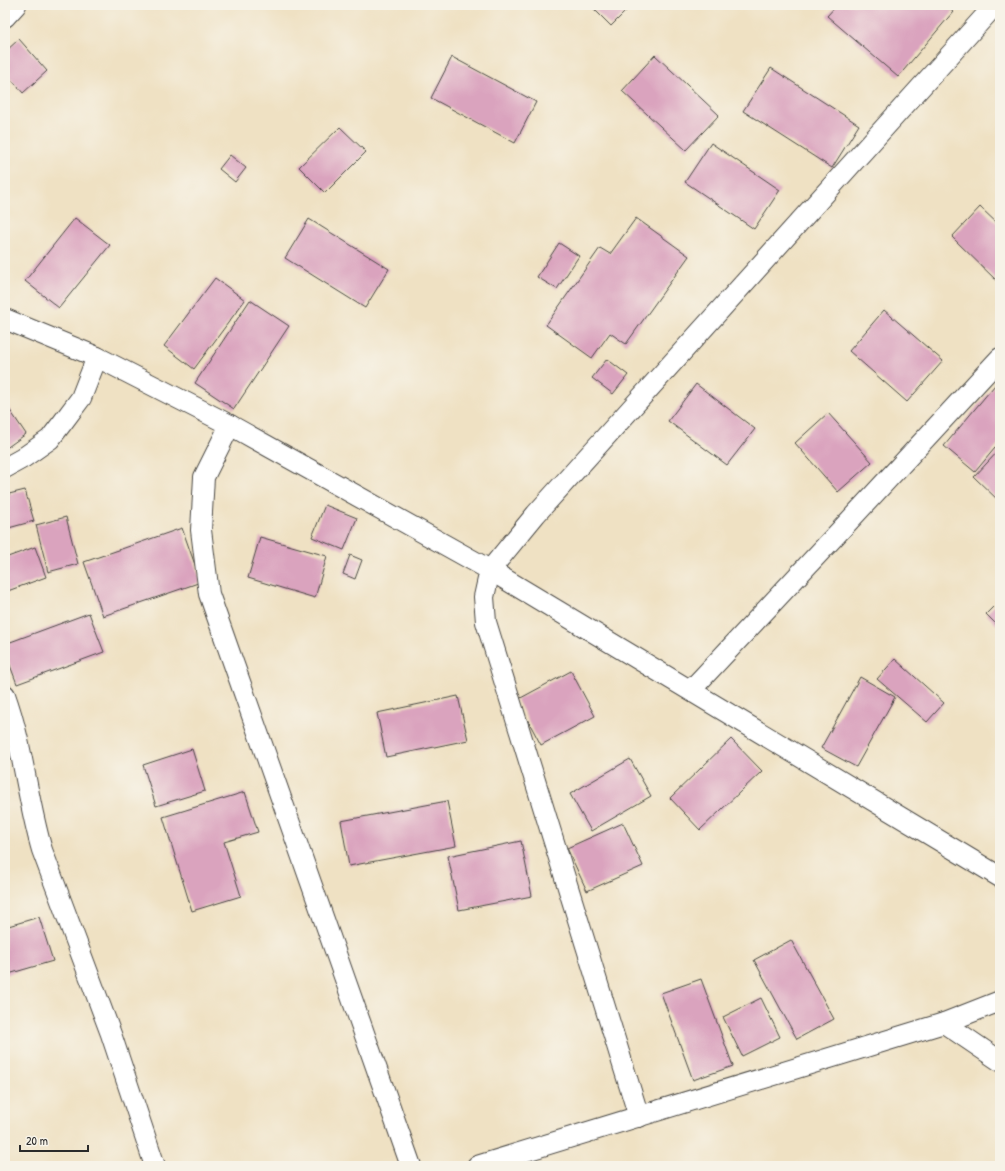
<svg xmlns="http://www.w3.org/2000/svg" width="1005" height="1171" font-family="'Patrick Hand',sans-serif">
<style>
.building{fill:#daa3be}
.lines{fill:none;stroke-linecap:round;stroke-linejoin:round}
.minor-casing{stroke:#484642;stroke-width:22}
.minor{stroke:#fff;stroke-width:20}
</style>
<rect width="100%" height="100%" fill="#f7f3e8"/>
<filter id="ink" filterUnits="userSpaceOnUse"><feTurbulence type="fractalNoise" baseFrequency=".025" numOctaves="2"/><feDisplacementMap in="SourceGraphic" scale="8" xChannelSelector="R" yChannelSelector="G"/><feConvolveMatrix kernelMatrix="1 2 1 2 8 2 1 2 1" color-interpolation-filters="sRGB"/></filter>
<filter id="wash" filterUnits="userSpaceOnUse"><feTurbulence type="fractalNoise" baseFrequency=".012" numOctaves="4" result="noise"/><feDisplacementMap in="SourceGraphic" scale="16" xChannelSelector="R" yChannelSelector="G"/><feGaussianBlur stdDeviation="0.9" result="paint"/><feColorMatrix in="noise" values="0 0 0 0 0 0 0 0 0 0 0 0 0 0 0 0 0 1.4 0 .05"/><feComposite in="paint" operator="in"/></filter>
<g filter="url(#wash)">
<rect width="100%" height="100%" fill="#efe1c3"/>
<g id="blocks">
<!-- building -->
<g class="building">
<path d="M590,5H632L611,26Z"/>
<path d="M837,5H945L953,12L898,77L827,16Z"/>
<path d="M19,39L47,71L23,93L5,72V52Z"/>
<path d="M655,55L719,115L686,150L622,91Z"/>
<path d="M452,57L536,102L515,143L431,98Z"/>
<path d="M771,68L859,125L832,168L743,111Z"/>
<path d="M340,127L366,152L325,193L299,167Z"/>
<path d="M711,143L780,190L754,229L685,182Z"/>
<path d="M230,155L246,168L235,182L219,169Z"/>
<path d="M980,207L1000,226V284L952,237Z"/>
<path d="M75,218L110,245L59,308L25,281Z"/>
<path d="M636,218L689,256L626,344L610,333L592,358L546,325L600,248L610,254Z"/>
<path d="M309,219L389,269L365,308L285,258Z"/>
<path d="M559,243L579,256L557,289L537,277Z"/>
<path d="M215,278L245,300L194,369L164,346Z"/>
<path d="M250,300L289,326L234,409L195,383Z"/>
<path d="M884,310L943,361L907,402L849,351Z"/>
<path d="M607,359L628,375L613,394L592,378Z"/>
<path d="M1000,379V442L975,472L944,446Z"/>
<path d="M696,384L755,429L727,465L668,421Z"/>
<path d="M5,403L26,434L5,449Z"/>
<path d="M828,413L872,462L838,492L795,443Z"/>
<path d="M1000,449V502L974,477Z"/>
<path d="M25,490L34,521L5,529V495Z"/>
<path d="M325,505L357,518L344,550L312,537Z"/>
<path d="M66,517L78,564L48,572L36,525Z"/>
<path d="M182,528L201,582L103,616L84,562Z"/>
<path d="M260,537L327,556L315,598L248,578Z"/>
<path d="M35,547L46,577L5,592V558Z"/>
<path d="M350,555L362,560L355,579L343,574Z"/>
<path d="M1000,600V628L986,614Z"/>
<path d="M89,613L104,652L17,684L5,652V644Z"/>
<path d="M895,659L944,703L927,722L877,679Z"/>
<path d="M571,671L595,716L541,745L517,700Z"/>
<path d="M860,677L895,697L856,767L821,748Z"/>
<path d="M458,696L468,740L386,757L377,713Z"/>
<path d="M731,739L762,771L700,830L670,798Z"/>
<path d="M192,749L205,791L156,806L143,765Z"/>
<path d="M630,759L651,796L591,831L570,794Z"/>
<path d="M245,792L258,832L224,842L241,896L192,911L163,817Z"/>
<path d="M447,801L456,846L349,866L341,821Z"/>
<path d="M623,823L643,866L587,891L567,848Z"/>
<path d="M521,841L532,896L459,910L448,856Z"/>
<path d="M39,917L53,961L5,975V927Z"/>
<path d="M791,940L834,1019L797,1039L754,960Z"/>
<path d="M701,979L733,1066L693,1080L661,993Z"/>
<path d="M761,998L780,1037L742,1056L723,1017Z"/>
</g>
</g>
</g>
<g filter="url(#ink)">
<use href="#blocks" fill-opacity="0" stroke="#484642" stroke-width="1"/>
<g class="lines">
<!-- minor casing -->
<g class="minor-casing">
<g id="minor">
<path d="M5,17L16,5"/>
<path d="M5,319L97,357L230,425L490,570L1000,877"/>
<path d="M230,425L204,477L201,530L209,594L411,1166"/>
<path d="M5,468L23,458L50,439L63,422L81,398L97,357"/>
<path d="M691,690L850,520L1000,358"/>
<path d="M5,695C23,745 27,799 42,850L111,1034L155,1166"/>
<path d="M944,1023L1000,1061"/>
<path d="M639,1117L486,622L484,597L490,570L536,514L995,5"/>
<path d="M477,1166L944,1023L1000,1001"/>
</g>
</g>
<!-- minor -->
<use href="#minor" class="minor"/>
</g>
</g>
<!-- margin -->
<rect width="1005" height="1171" fill="none" stroke="#f7f3e8" stroke-width="20"/>
<!-- scale -->
<path d="M20 1145v6h68v-6" fill="none" stroke="#2b2b2b" stroke-width="2"/>
<text x="26" y="1145" font-size="12" fill="#2b2b2b" stroke="#f7f3e8" stroke-width="3" paint-order="stroke">20 m</text>
</svg>
